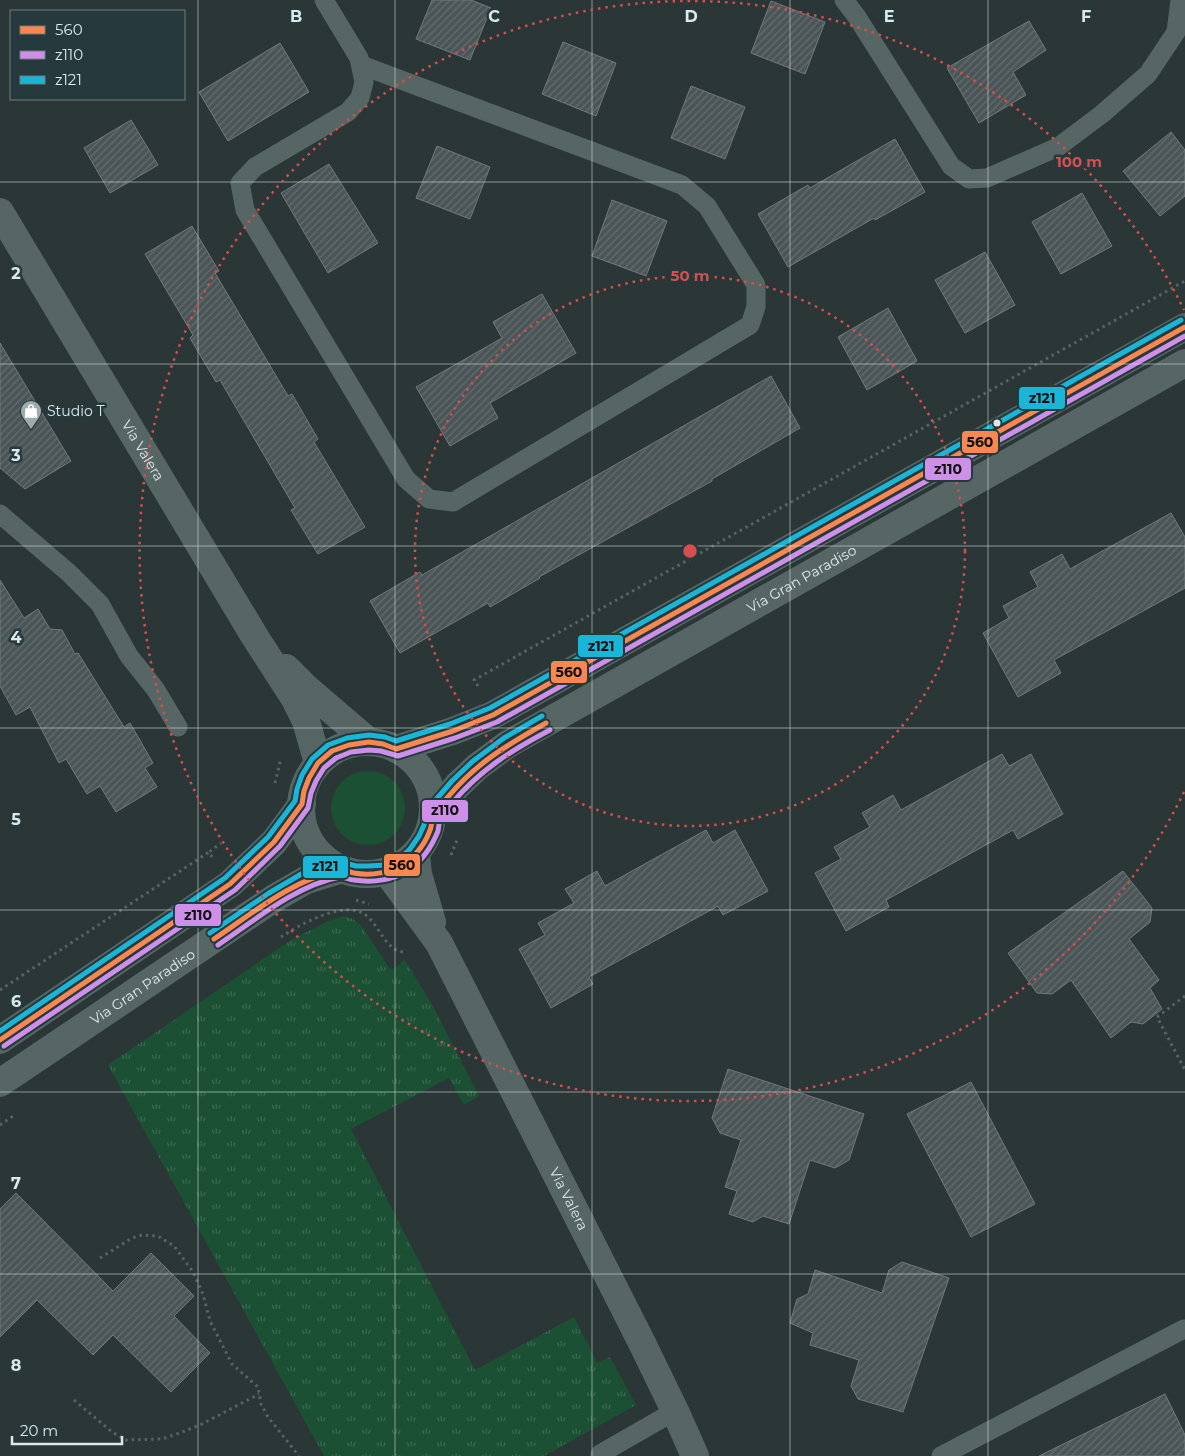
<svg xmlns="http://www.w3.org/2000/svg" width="1185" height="1456" font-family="Montserrat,sans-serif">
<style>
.grass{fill:#1c5034}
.park{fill:url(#park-tufts)}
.building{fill:url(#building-hatch);stroke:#71797c}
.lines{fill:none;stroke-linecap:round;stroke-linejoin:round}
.path{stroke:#586463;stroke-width:3;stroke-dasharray:2.5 4;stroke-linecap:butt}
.service{stroke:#566664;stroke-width:19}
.minor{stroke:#566664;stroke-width:28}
.bus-1-casing{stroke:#26393c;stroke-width:9}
.bus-2-casing{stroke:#26393c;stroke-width:9}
.bus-3-casing{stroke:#26393c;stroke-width:9}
.bus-1{stroke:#f88751;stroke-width:5}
.bus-2{stroke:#ce8fe9;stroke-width:5}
.bus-3{stroke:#1ab6d8;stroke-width:5}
.grid{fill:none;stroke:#dde8ea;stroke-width:1;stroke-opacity:0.55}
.ring{fill:none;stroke:#d74e4f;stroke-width:2.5;stroke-dasharray:2.5 5}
.bus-dot{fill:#dde8ea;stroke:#26393c;stroke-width:2}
.labels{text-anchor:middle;stroke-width:5;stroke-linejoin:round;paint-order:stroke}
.poi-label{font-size:14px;fill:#dde8ea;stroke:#26393c;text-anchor:start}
.street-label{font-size:14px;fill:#dde8ea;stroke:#26393c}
.grid-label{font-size:16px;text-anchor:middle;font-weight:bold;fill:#dde8ea;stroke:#26393c;stroke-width:5;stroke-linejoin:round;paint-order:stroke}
.centre{fill:#d74e4f;stroke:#26393c;stroke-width:2.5}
.ring-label{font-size:15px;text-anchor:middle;font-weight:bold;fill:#d74e4f;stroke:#26393c;stroke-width:5;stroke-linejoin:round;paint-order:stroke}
.line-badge{stroke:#26393c;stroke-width:2}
.pale-badge-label{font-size:14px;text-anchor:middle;font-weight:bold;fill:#111}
</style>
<defs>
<pattern id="park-tufts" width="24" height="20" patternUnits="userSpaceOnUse" patternTransform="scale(1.25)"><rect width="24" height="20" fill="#1c5034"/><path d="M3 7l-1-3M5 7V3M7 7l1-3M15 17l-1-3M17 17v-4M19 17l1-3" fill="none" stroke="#3d6952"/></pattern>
<pattern id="building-hatch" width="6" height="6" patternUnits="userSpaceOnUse" patternTransform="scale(1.25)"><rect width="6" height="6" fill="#4b5456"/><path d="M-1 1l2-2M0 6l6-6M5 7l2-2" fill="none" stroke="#646d6e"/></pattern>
</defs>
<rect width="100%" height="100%" fill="#2b3637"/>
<!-- grass -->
<circle class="grass" cx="368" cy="808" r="37"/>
<!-- park -->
<path class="park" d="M344,916L353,919L360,924L391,970L405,960L433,1006L479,1096L464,1105L449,1078L351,1129L475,1370L574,1317L597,1363L610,1357L636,1405L544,1456H324L108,1065L291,940L328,921Z"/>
<!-- building -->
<g class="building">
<path d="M432,0H471L491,8L470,60L416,39Z"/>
<path d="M771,1L825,22L805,74L751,53Z"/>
<path d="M1029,21L1046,50L1013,72L1026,95L979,123L947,68Z"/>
<path d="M563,42L616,63L596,116L542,94Z"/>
<path d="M280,43L309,92L228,141L199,92Z"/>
<path d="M691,86L745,107L725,159L671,138Z"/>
<path d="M131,120L158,165L110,193L84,148Z"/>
<path d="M1171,132L1185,150V196L1160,216L1123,171Z"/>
<path d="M895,139L925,192L875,220L874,218L788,267L758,214L808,185L810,188Z"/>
<path d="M437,146L490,167L470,219L416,198Z"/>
<path d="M329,164L378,243L328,273L281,193Z"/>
<path d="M1082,193L1112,246L1061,274L1032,222Z"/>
<path d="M612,200L667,221L646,276L592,256Z"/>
<path d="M192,226L219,271L215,273L288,396L292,394L318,439L314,442L365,527L318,554L291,510L295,508L220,380L216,382L190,338L193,335L145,254Z"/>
<path d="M985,252L1015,305L965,333L935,280Z"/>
<path d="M542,294L576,353L490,403L498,418L450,446L416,387L502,338L493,322Z"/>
<path d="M888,308L917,361L867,390L838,337Z"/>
<path d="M0,343L71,461L25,489L0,468Z"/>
<path d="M771,376L800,428L712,479V481L539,577L540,578L490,607L488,603L400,653L370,601L420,572L422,575Z"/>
<path d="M1171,513L1185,537V588L1054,660L1061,673L1018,697L983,633L1009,618L1003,606L1038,587L1030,572L1062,554L1070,569Z"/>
<path d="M0,580L24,618L38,609L50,629L62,630L75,654L78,653L124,727L130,723L153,763L145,768L157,787L116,812L100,786L87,794L66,759L59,763L30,707L16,715L0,686Z"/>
<path d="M1002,754L1009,766L1031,754L1063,814L1018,839L1013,830L886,900L889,907L846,931L815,873L841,859L834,847L870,827L862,813L893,795L901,810Z"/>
<path d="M706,830L713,843L735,830L768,891L723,915L718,906L589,977L593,984L551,1008L519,949L545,935L538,923L574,903L565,889L597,871L605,886Z"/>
<path d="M1123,871L1152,908L1150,922L1129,939L1159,980L1150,988L1162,1009L1143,1024L1131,1022L1111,1038L1071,980L1052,994L1037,993L1008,953Z"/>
<path d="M728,1069L864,1114L849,1160L835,1168L810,1160L789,1224L763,1216L753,1222L729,1214L737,1191L725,1187L741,1140L720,1133L712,1118Z"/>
<path d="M971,1082L1035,1204L971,1237L907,1114Z"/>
<path d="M16,1193L113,1291L151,1253L194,1296L174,1316L210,1353L171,1392L113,1335L93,1355L37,1300L0,1337V1209Z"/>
<path d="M902,1262L949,1278L903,1412L858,1399L851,1386L859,1360L810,1345L813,1333L790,1323L797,1299L808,1294L815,1270L882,1293L889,1270Z"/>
<path d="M1165,1394L1185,1435V1456H1039Z"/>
</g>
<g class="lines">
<!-- path -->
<g class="path">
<path d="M478,686L474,680L1185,281"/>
<path d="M275,783L281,758"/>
<path d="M451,855L457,840"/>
<path d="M212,857L209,852L221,843"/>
<path d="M356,900L369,904"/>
<path d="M281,937C299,925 343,900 364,914C379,923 385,952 405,952"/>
<path d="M0,990L209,852"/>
<path d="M1185,996L1157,1017L1185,1070"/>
<path d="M0,1125L16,1114"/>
<path d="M100,1258L132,1238L142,1235L158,1236L174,1246L193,1272L203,1294L210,1321L232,1364L258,1387L261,1404L268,1417L299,1456"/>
<path d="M74,1400L112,1432L126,1440L162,1439L180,1433L202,1424L259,1394"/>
</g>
<!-- service -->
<g class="service">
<path d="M324,0L359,58L364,82L360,98L348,112L255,167L240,183L245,210L406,479L429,499L453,502L750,325L756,307V285L707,206L682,185L361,65"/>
<path d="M844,0L857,17L951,166L969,179L987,178L1058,147L1102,114L1148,74L1176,32L1180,0"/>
<path d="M0,514L69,573L100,604L129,656L156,690L178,727"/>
<path d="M601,1456L600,1454L675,1411"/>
<path d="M941,1456L1184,1329"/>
</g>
<!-- minor -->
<g class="minor">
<path id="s1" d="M0,212L255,637L295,699L306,721L318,763"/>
<path d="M286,668L306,688L369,742"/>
<circle cx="367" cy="808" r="66"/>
<path d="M396,749L453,731L493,715L1185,327"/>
<path id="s2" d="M433,814L457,786L477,767L508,744L1185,363"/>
<path d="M416,854L418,874L432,922"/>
<path id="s3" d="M387,872L439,943L642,1343L675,1411L695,1456"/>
<path d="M0,1040L230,884L274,842L302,804"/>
<path id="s4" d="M0,1083L273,899L306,880L342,869"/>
</g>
<!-- bus-1 casing -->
<g class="bus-1-casing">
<g id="bus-1">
<path d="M214,939C253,913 292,880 339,870C345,869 349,872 354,873C371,876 391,873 405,863C417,855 427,841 431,827C432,822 432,817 434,812C438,807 443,803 447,798C476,763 507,745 546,723"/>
<path d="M0,1040L230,884L274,842L302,804L304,791L309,778L318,763L332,751L349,745L369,742L383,744L396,749L453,731L493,715L1185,327"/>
</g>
</g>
<!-- bus-2 casing -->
<g class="bus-2-casing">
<g id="bus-2">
<path d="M218,945C254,921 296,885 340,877C345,877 349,880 354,880C373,883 394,880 409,870C423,860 432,846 438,831C439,826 439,820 441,816C444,811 449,806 453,802C481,769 512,750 550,730"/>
<path d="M4,1046L235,890L280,846L308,808L311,793L316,781L324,768L336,758L351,752L369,750L381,751L398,756L455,738L497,722L1185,336"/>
</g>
</g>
<!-- bus-3 casing -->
<g class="bus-3-casing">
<g id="bus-3">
<path d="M210,933L269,893L303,873L341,862L356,866H369L385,865L400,858L410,849L419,836L424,825L427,810L452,781L473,761L504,738L542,716"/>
<path d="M0,1031L225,878L268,837L295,801L297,789L302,775L312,759L328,745L347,738L369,735L385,737L396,741L450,724L490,708L1181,320"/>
</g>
</g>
<!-- bus-1 -->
<use href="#bus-1" class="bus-1"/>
<!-- bus-2 -->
<use href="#bus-2" class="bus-2"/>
<!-- bus-3 -->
<use href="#bus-3" class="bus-3"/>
</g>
<!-- grid -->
<path class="grid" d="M198,0V1456M395,0V1456M592,0V1456M790,0V1456M988,0V1456M0,182H1185M0,364H1185M0,546H1185M0,728H1185M0,910H1185M0,1092H1185M0,1274H1185"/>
<!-- distance rings -->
<g class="ring">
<circle cx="690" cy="551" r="275"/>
<path d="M1184 792A550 550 0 1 1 1184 310"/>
</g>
<!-- icons -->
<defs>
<g id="shop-pin" transform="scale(1.125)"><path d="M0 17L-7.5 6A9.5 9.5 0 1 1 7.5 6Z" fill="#9faaab" stroke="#26393c"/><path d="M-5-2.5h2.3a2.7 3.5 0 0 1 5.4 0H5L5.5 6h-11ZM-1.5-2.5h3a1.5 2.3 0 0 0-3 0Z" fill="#fff"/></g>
</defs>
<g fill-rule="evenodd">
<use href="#shop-pin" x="31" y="411"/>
</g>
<!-- markers -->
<circle class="bus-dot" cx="997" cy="423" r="4.5"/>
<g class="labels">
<!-- poi labels -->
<g class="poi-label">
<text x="47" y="416">Studio T</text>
</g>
<!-- street labels -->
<g class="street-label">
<text dy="5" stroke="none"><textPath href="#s1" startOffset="278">Via Valera</textPath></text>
<text dy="5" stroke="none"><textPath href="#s2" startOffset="440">Via Gran Paradiso</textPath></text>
<text dy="5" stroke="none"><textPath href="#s4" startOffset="172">Via Gran Paradiso</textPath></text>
<text dy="5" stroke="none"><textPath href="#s3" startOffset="375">Via Valera</textPath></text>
</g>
</g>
<g class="grid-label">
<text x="296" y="22">B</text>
<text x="494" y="22">C</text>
<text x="691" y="22">D</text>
<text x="889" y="22">E</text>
<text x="1086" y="22">F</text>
<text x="16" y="279">2</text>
<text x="16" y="461">3</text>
<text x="16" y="643">4</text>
<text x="16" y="825">5</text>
<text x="16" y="1007">6</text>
<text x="16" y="1189">7</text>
<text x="16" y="1371">8</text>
</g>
<circle cx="690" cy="551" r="8" class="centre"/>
<g class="ring-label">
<text x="1079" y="167">100 m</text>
<text x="690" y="281">50 m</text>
</g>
<g class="line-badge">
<rect x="1018" y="386" width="48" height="24" rx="5" fill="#1ab6d8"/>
<rect x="961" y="430" width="38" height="24" rx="5" fill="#f88751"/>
<rect x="924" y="457" width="48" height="24" rx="5" fill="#ce8fe9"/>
<rect x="577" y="634" width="47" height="24" rx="5" fill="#1ab6d8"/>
<rect x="550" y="660" width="38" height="24" rx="5" fill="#f88751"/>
<rect x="421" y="799" width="48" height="24" rx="5" fill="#ce8fe9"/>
<rect x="383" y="853" width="38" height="24" rx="5" fill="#f88751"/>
<rect x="302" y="855" width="47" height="24" rx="5" fill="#1ab6d8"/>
<rect x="174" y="903" width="48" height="24" rx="5" fill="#ce8fe9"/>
</g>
<g class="pale-badge-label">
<text x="1042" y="403">z121</text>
<text x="980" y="447">560</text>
<text x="948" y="474">z110</text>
<text x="601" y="651">z121</text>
<text x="569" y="677">560</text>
<text x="445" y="815">z110</text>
<text x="402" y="870">560</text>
<text x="325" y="871">z121</text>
<text x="198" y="920">z110</text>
</g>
<!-- legend -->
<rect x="10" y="10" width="175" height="90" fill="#26393c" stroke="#6f7f82"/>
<rect x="20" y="26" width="25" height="8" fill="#f88751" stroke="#6f7f82"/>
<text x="55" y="35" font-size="15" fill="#dde8ea">560</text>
<rect x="20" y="51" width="25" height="8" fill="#ce8fe9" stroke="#6f7f82"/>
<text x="55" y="60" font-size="15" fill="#dde8ea">z110</text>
<rect x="20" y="76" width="25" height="8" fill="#1ab6d8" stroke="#6f7f82"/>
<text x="55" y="85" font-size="15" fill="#dde8ea">z121</text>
<!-- scale -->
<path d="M12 1436v8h110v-8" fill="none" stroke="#dde8ea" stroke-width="2.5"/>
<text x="20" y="1436" font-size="15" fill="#dde8ea" stroke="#26393c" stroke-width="4" paint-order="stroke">20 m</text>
</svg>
